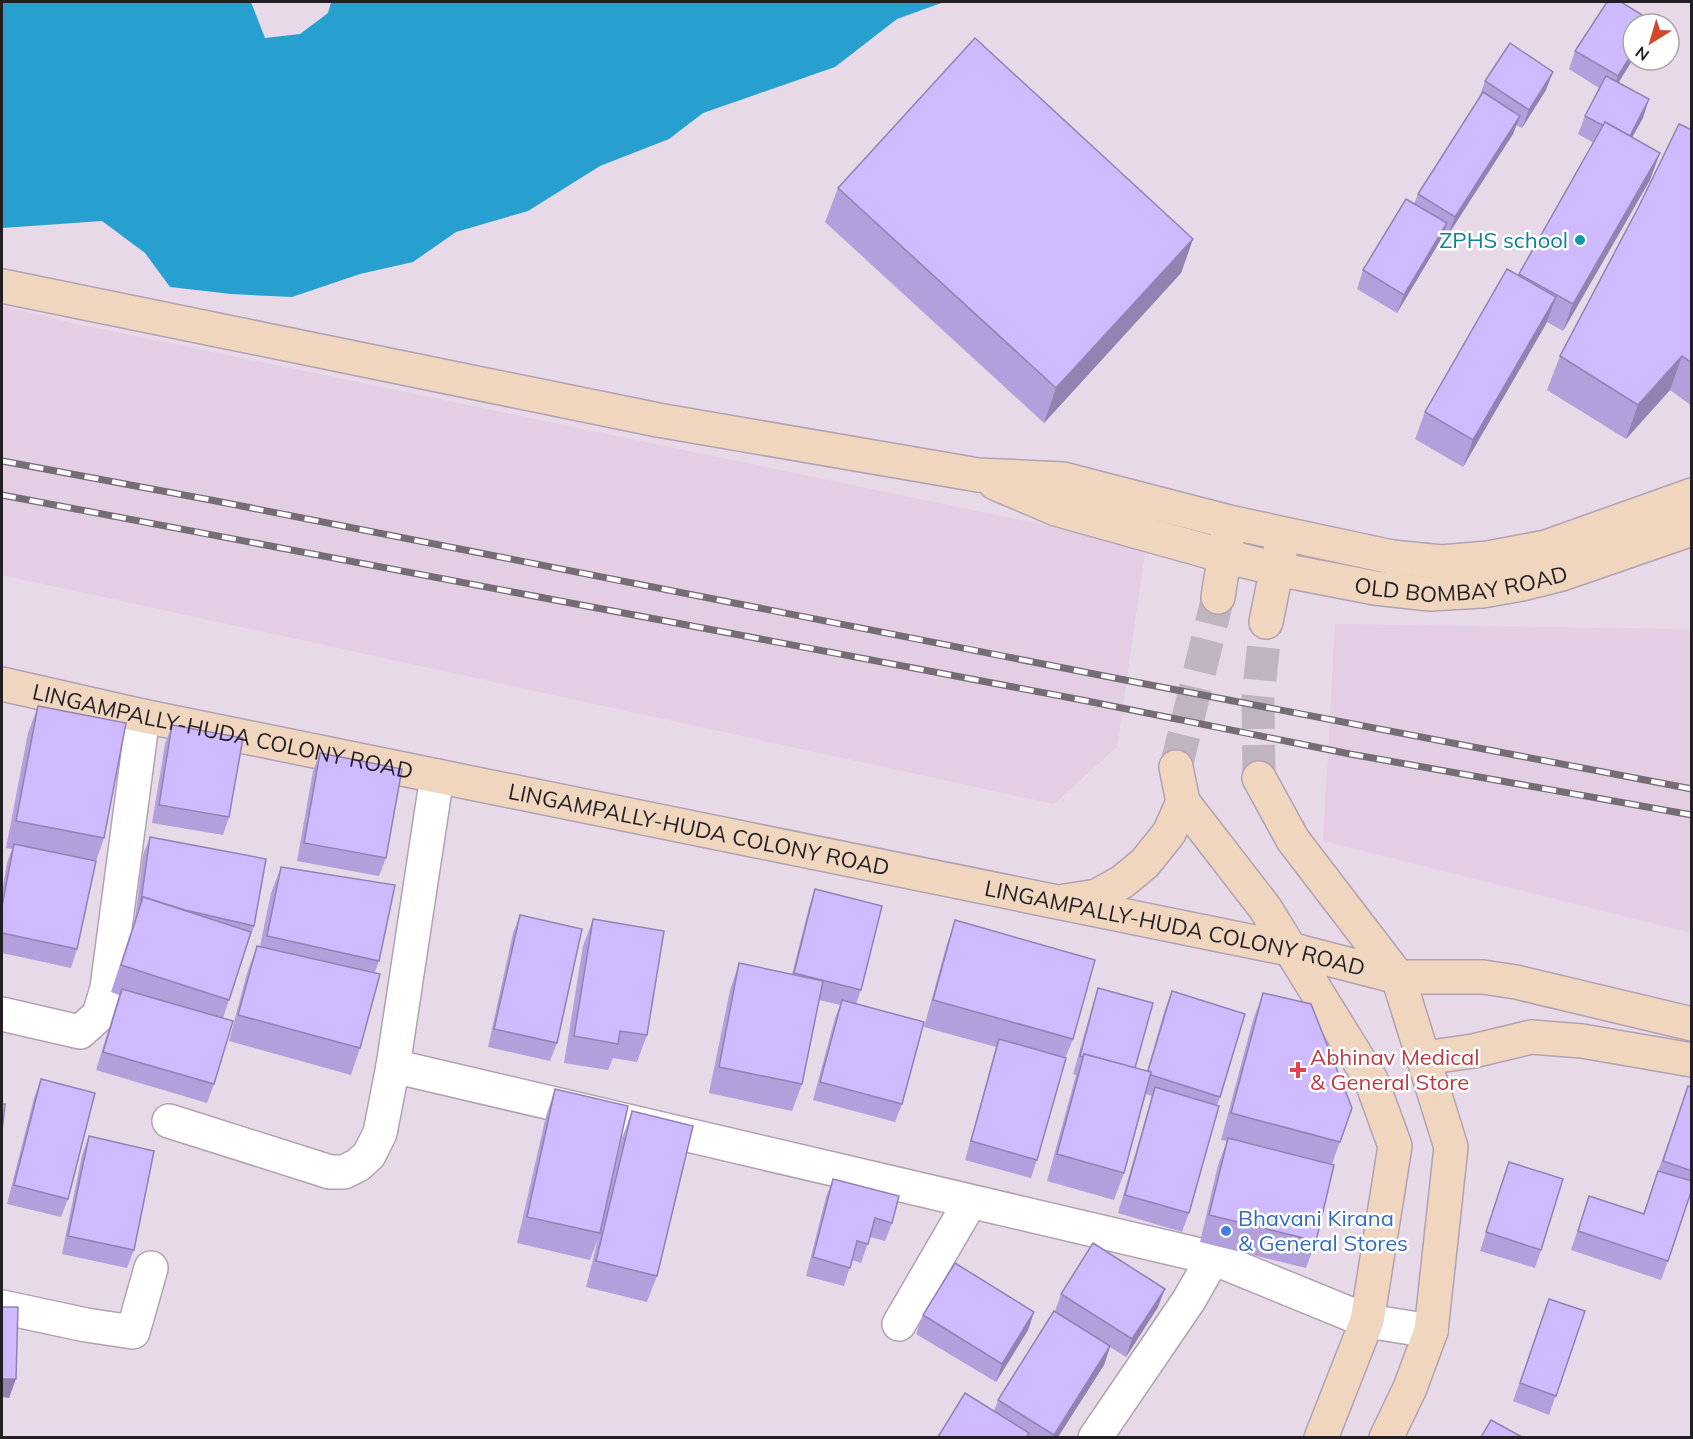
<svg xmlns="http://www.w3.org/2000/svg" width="1693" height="1439" font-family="Mulish,sans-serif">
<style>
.built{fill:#e3cee4}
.water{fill:#279fcf}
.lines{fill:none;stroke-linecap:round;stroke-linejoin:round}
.secondary-tunnel{stroke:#c1b4c1;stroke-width:33;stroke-dasharray:33 16;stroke-linecap:butt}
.street-casing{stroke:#b1a2b2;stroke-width:36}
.secondary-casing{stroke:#b1a2b2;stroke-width:36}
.street{stroke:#fff;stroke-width:33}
.secondary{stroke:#f0d6be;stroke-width:33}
.rail-casing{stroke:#756c75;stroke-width:7}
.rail{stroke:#fff;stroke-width:4.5;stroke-dasharray:14;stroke-linecap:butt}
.wall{fill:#b29fdb}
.shaded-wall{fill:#9182b2}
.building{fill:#cfb9ff;stroke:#9182b2;stroke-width:1.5}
.culture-dot{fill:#0f9aa8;stroke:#fff;stroke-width:2}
.health-dot{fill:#e0444e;stroke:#fff;stroke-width:2}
.shop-dot{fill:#3f7fe0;stroke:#fff;stroke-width:2}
.labels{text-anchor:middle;stroke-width:5;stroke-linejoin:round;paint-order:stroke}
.culture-label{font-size:22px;fill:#0d838f;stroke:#fff;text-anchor:end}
.street-label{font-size:22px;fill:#231e23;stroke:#fff}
.health-label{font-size:22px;fill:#be3a42;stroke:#fff;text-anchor:start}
.shop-label{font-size:22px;fill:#366cbe;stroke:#fff;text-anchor:start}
</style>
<rect width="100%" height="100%" fill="#e8d9e9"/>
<!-- built -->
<g class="built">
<path d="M2,306L73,323L1146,546L1117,747L1054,804L2,575Z"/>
<path d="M1335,624L1691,629V933L1323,841Z"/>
</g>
<!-- water -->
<path class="water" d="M2,2H251L265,38L300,34L328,13L331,2H944L897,19L835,67L703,113L669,139L600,166L528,211L456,232L413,262L360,274L292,297L231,294L170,287L145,253L102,221L2,228Z"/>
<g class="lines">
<!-- secondary-tunnel -->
<g class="secondary-tunnel">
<path d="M1176,767L1218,597"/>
<path d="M1259,778L1258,699L1266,622"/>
</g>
<!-- street casing -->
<g class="street-casing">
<g id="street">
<path d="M2,1014L80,1032L99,1015L107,988L143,716"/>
<path d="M393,1066L1213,1258L1367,1321L1431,1331"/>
<path d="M169,1121L330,1172H344L358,1165L369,1155L380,1133L393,1066L437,776"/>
<path d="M2,1307L86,1325L133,1332L151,1268"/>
<path d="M899,1324L970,1202"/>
<path d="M1095,1438L1189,1300L1213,1258"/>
</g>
</g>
<!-- secondary casing -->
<g class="secondary-casing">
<g id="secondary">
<path d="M2,286L658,420L978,475L1063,479L1229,522L1392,557L1442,562L1488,558L1546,547L1692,495"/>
<path id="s1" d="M995,483L1056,509L1224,556L1277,569L1375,588L1430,594L1482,591L1522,584L1562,574L1692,529"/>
<path d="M1218,597L1228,533"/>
<path d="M1266,622L1281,547"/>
<path id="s2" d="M2,684L143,716L437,776L1289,949L1398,977H1483L1516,982L1692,1024"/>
<path d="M1176,767L1183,802L1265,908L1371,1080L1395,1146L1367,1321L1321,1438"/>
<path d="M1259,778L1293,840L1398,977L1451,1147L1431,1331L1410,1388L1386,1438"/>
<path d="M1065,901L1097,896L1122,882L1145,863L1169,833L1183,802"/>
<path d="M1424,1058L1473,1051L1531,1037L1582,1041L1692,1060"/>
</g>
</g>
<!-- street -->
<use href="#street" class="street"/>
<!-- secondary -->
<use href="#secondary" class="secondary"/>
<!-- rail casing -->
<g class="rail-casing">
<g id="rail">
<path d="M2,461L216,501L1140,683L1692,789"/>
<path d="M2,495L1087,701L1350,754L1692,815"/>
</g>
</g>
<!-- rail -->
<use href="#rail" class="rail"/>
</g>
<!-- wall -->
<g class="wall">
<path d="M1633,24V59L1618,83L1643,118L1632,137L1650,180L1563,331L1547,322L1463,467L1415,439L1425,412L1518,276L1594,143L1578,134L1585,116L1599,88L1569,69L1575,51Z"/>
<path d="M1485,81L1546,90L1522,128L1516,125L1513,134L1448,235L1443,232L1440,241L1397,313L1357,289L1363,270L1414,204L1418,194L1479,98Z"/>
<path d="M1692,130V406L1670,390L1626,439L1547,390L1560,356Z"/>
<path d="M838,188L1193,239L1181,273L1044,423L825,222Z"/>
<path d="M38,706L104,838L95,864L77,949L71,968L2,953V892L7,863L12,849L6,848L28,733Z"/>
<path d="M172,725L229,817L223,835L152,823L165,744Z"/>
<path d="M320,753L386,858L379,876L297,861L313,771Z"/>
<path d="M150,837L254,926L223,1018L214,1084L207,1103L96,1070L119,995L111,992L135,919L143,855Z"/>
<path d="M281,867L379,961L375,972L360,1048L351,1075L229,1041L247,973L257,946H260L271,893Z"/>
<path d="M815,889L861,990L856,1004L902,1104L895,1122L813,1100L835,1018L840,1005L819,1000L802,1084L792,1111L709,1093L730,990L739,963L792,974L809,907Z"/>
<path d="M520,915L557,1043L550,1061L488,1047L513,933Z"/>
<path d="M593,919L647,1035L637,1062L613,1058L608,1070L564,1063L583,946Z"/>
<path d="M955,920L1073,1039L1065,1059L1037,1160L1031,1178L965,1160L993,1058L996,1047L924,1027L946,947Z"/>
<path d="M1098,988L1135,1068L1147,1071L1165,1009L1172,991L1220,1097L1217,1105L1189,1213L1182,1232L1118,1213L1152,1096L1146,1094L1124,1173L1114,1200L1047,1181L1076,1075L1073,1074L1092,1007Z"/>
<path d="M1263,993L1352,1108L1332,1164L1316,1241L1306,1268L1200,1242L1218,1165L1227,1141L1221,1140L1253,1020Z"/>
<path d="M41,1079L68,1199L61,1217L7,1204L34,1098Z"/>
<path d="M1688,1086L1692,1087V1179L1668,1261L1661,1280L1571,1250L1589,1196L1643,1214Z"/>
<path d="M555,1089L606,1204L622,1138L632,1111L657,1276L647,1302L586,1287L598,1239L590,1260L517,1243L546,1116Z"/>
<path d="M89,1136L134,1250L127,1268L62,1254L82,1155Z"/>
<path d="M1509,1162L1541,1250L1535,1268L1480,1251Z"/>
<path d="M833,1179L892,1223L885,1241L870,1237L861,1263L852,1260L844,1286L806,1276L826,1197Z"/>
<path d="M1061,1294L1158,1307L1126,1357L1110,1347L1104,1365L1058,1437H938L994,1411L998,1400L1055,1311Z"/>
<path d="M1549,1299L1585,1311L1549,1415L1513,1401Z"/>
<path d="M1034,1312L1028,1330L996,1382L916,1334L923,1315Z"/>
</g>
<!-- shaded-wall -->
<g class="shaded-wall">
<path d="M1633,52V59L1611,95L1618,76Z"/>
<path d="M1553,72L1546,90L1522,128L1529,110Z"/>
<path d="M1649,99L1643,118L1621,157L1628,139Z"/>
<path d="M1520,116L1513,134L1448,235L1455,217Z"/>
<path d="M1660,153L1650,180L1563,331L1573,304Z"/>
<path d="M1447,223L1440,241L1397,313L1404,295Z"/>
<path d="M1193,239L1181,273L1044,423L1056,388Z"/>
<path d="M1556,297L1546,324L1463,467L1473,440Z"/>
<path d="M1682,356L1670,390L1626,439L1638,405Z"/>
<path d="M1165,1289L1158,1307L1126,1357L1132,1339Z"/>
<path d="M1034,1312L1028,1330L996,1382L1002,1364Z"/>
<path d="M1110,1346L1104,1365L1058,1437H1053Z"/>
<path d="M2,1379H16L9,1398L2,1397Z"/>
</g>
<!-- building -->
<g class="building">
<path d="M1607,2H1621L1652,21L1650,24H1633V52L1618,76L1575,51Z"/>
<path d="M975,38L1193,239L1056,388L838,188Z"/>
<path d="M1510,43L1553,72L1529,110L1485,81Z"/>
<path d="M1606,76L1649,99L1630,136L1605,122L1604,126L1585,116Z"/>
<path d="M1483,92L1520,116L1455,217L1418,194Z"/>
<path d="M1605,122L1660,153L1573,304L1519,274Z"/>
<path d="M1679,124L1692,130V363L1682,356L1638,405L1560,356L1638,208Z"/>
<path d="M1406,199L1447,223L1404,295L1363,270Z"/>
<path d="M1507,269L1556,297L1473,440L1425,412Z"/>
<path d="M38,706L126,723L104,838L16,821Z"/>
<path d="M172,725L243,738L229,817L159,805Z"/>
<path d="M320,753L402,769L386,858L304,843Z"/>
<path d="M150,837L266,859L254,926L185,910L143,897L141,901Z"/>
<path d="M14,844L96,861L77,949L2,933V906Z"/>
<path d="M281,867L395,885L379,961L267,936Z"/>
<path d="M815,889L882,906L861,990L794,973Z"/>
<path d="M143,897L251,932L229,1000L121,965Z"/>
<path d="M520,915L582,929L557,1043L494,1029Z"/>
<path d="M593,919L664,931L647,1035L620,1031L618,1044L574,1036Z"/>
<path d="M955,920L1095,960L1073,1039L933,1000Z"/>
<path d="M257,946L380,974L360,1048L238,1015Z"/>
<path d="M739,963L823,981L802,1084L719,1067Z"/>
<path d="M1098,988L1153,1003L1135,1068L1084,1054L1083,1057L1080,1056Z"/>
<path d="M122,989L233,1021L214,1084L103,1052Z"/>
<path d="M1172,991L1245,1014L1220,1097L1151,1075V1072L1148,1071Z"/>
<path d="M1263,993L1311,1004L1352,1108L1340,1142L1231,1113Z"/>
<path d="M842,1000L924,1022L902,1104L820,1082Z"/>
<path d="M999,1039L1066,1058L1037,1160L971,1141Z"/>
<path d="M1084,1054L1151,1072L1124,1173L1057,1154Z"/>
<path d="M41,1079L95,1093L68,1199L14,1185Z"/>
<path d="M1688,1086L1692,1087V1171L1663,1161Z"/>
<path d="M1155,1087L1219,1106L1189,1213L1125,1195Z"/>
<path d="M555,1089L628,1106L600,1233L527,1217Z"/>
<path d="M2,1104H5L2,1131Z"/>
<path d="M632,1111L693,1126L657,1276L596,1261Z"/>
<path d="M89,1136L154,1151L134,1250L68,1236Z"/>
<path d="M1228,1138L1334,1165L1316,1241L1209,1215Z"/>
<path d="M1509,1162L1563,1179L1541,1250L1486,1232Z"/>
<path d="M1658,1171L1692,1181V1189L1668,1261L1578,1231L1589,1196L1644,1214Z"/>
<path d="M833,1179L899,1196L892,1223L875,1218L868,1244L857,1241L850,1268L813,1257Z"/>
<path d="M1093,1243L1165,1289L1132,1339L1061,1294Z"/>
<path d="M955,1263L1034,1312L1002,1364L923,1315Z"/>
<path d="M1549,1299L1585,1311L1556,1396L1520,1383Z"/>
<path d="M2,1307H18L16,1379H2Z"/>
<path d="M1054,1311L1110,1346L1054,1435L998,1400Z"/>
<path d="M965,1393L1029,1433L1027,1437H938Z"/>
<path d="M1491,1420L1522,1437H1481Z"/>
</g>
<!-- markers -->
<circle class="culture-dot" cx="1580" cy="240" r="6"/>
<path class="health-dot" d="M1295 1061h6v6h6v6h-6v6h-6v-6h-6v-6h6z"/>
<circle class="shop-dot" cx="1226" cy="1231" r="6"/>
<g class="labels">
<!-- culture labels -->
<g class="culture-label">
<text x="1568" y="248">ZPHS school</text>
</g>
<!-- street labels -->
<g class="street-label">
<text dy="8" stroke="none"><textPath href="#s1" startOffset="482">OLD BOMBAY ROAD</textPath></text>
<text dy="8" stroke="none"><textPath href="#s2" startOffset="226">LINGAMPALLY-HUDA COLONY ROAD</textPath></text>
<text dy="8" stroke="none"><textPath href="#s2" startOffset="712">LINGAMPALLY-HUDA COLONY ROAD</textPath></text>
<text dy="8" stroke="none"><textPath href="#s2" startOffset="1198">LINGAMPALLY-HUDA COLONY ROAD</textPath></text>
</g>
<!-- health labels -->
<g class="health-label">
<text x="1310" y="1065">Abhinav Medical<tspan x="1310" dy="25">&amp; General Store</tspan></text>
</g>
<!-- shop labels -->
<g class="shop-label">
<text x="1238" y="1226">Bhavani Kirana<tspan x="1238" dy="25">&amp; General Stores</tspan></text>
</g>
</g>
<!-- border -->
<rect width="1693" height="1439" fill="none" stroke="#231e23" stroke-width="6"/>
<!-- north arrow -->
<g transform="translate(1651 42) rotate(217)"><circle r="28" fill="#ffffff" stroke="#a7a5a7" stroke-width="1.5"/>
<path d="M0-4.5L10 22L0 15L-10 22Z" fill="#d2472a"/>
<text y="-9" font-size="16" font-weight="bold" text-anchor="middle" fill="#231e23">N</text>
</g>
</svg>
